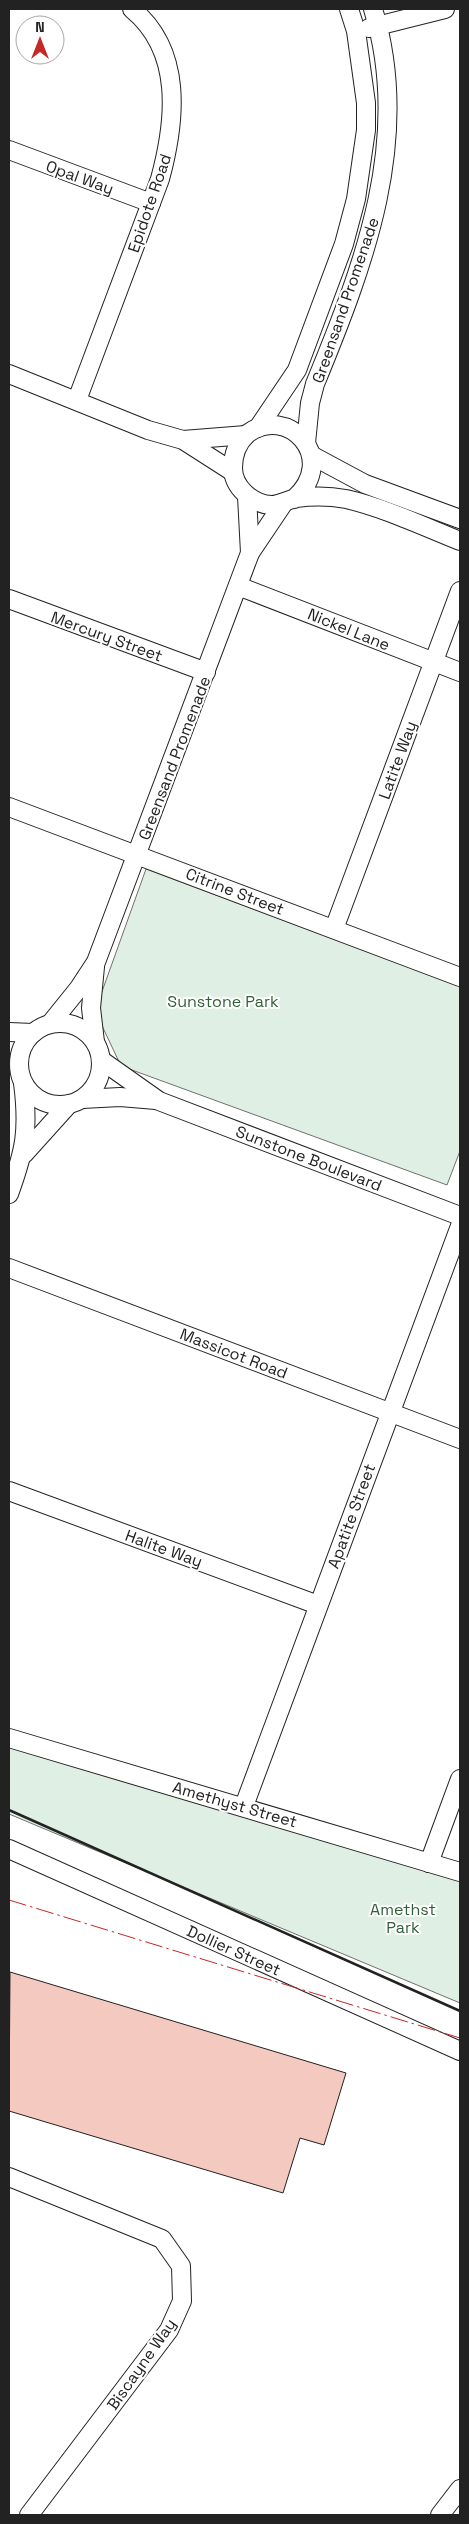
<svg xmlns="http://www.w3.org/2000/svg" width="469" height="2524" font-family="'Space Grotesk',sans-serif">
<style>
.green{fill:#e0efe3;stroke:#6f6f6f}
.building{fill:#f3c9c0;stroke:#222}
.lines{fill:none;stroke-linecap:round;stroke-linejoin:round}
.minor-casing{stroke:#222;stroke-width:20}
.minor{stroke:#fff;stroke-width:18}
.wall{stroke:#222;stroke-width:2.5}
.power{stroke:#c62828;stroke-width:1;stroke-dasharray:18 4 2.5 4;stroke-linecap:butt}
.labels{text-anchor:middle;stroke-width:4;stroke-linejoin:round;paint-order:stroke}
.street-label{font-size:16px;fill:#222;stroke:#fff}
.park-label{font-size:16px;fill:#2f5e38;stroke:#fff}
</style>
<rect width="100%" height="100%" fill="#fff"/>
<!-- green -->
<g class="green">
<path d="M146,869L460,986V1151L447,1185L121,1066L95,1011Z"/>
<path d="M9,1742L460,1876V2003L9,1814Z"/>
</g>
<!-- building -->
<path class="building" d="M10,1972L346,2073L324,2145L300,2138L283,2193L9,2111Z"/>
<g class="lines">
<!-- minor casing -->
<g class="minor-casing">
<g id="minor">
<path d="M369,28L445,9"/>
<path d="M9,150L151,203"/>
<path d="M9,374L148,430L183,440L233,472"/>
<path d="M77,400L160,179C176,120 183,51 132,9"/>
<path d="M258,428L297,370L344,244L356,199L366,130V103L356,31L349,9"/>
<path d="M183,440L246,435"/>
<path d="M306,443L310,403L315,384C364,265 413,138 373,9"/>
<path d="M311,455L365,484L460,519"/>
<path d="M247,496L250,553"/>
<path d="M294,499C340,458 287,403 247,434C237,443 233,456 233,468C233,487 252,504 271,505C280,505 287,500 296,498C312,496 330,496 346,499C382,507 425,527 460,541"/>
<path d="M238,586L460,672"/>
<path d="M9,599L206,672"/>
<path d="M9,807L460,977"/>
<path d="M334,929L460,591"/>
<path d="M95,967L91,1008L95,1042"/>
<circle cx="60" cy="1064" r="41"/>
<path d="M50,1024L79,988L96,962L250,553L283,504"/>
<path d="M9,1032L33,1033"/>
<path d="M101,1060L159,1101L460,1216"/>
<path d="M82,1099L120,1097L156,1100"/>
<path d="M24,1154L69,1104"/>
<path d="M9,1194C25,1150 29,1130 23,1083"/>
<path d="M9,1268L460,1439"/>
<path d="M9,1491L318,1605"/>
<path d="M9,1738L460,1872"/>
<path d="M244,1806L460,1226"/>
<path d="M9,1849L460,2051"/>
<path d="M429,1863L460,1779"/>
<path d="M9,2177L162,2239L181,2266L182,2301L169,2330L29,2515"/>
<path d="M440,2515L460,2489"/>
</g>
</g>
<!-- minor -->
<use href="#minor" class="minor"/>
<!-- wall -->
<path class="wall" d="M9,1810L460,2011"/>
<!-- power -->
<path class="power" d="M9,1900L460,2038"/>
</g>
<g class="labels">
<!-- street labels -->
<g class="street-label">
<text transform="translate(80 177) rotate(20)" y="6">Opal Way</text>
<text transform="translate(149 203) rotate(-71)" y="6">Epidote Road</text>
<text transform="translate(345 300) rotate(-71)" y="6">Greensand Promenade</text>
<text transform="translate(349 629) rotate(22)" y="6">Nickel Lane</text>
<text transform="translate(107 636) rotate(20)" y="6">Mercury Street</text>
<text transform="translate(174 758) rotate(-69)" y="6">Greensand Promenade</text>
<text transform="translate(397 760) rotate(-70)" y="6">Latite Way</text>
<text transform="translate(235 891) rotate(21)" y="6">Citrine Street</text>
<text transform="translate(309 1158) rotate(21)" y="6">Sunstone Boulevard</text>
<text transform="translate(234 1353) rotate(21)" y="6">Massicot Road</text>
<text transform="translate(351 1516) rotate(-70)" y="6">Apatite Street</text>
<text transform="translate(164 1548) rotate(20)" y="6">Halite Way</text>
<text transform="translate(235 1804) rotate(16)" y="6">Amethyst Street</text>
<text transform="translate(234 1950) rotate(24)" y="6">Dollier Street</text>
<text transform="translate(141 2364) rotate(-55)" y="6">Biscayne Way</text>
</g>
<!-- park labels -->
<g class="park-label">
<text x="223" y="1007">Sunstone Park</text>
<text x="403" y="1915">Amethst<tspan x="403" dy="18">Park</tspan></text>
</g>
</g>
<!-- border -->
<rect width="469" height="2524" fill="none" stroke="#222222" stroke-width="20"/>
<!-- north arrow -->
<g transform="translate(40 40)"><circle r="24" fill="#ffffff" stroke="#a7a7a7"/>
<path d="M0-4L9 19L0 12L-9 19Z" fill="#c62828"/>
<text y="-8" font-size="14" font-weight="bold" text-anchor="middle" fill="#222222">N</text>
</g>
</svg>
